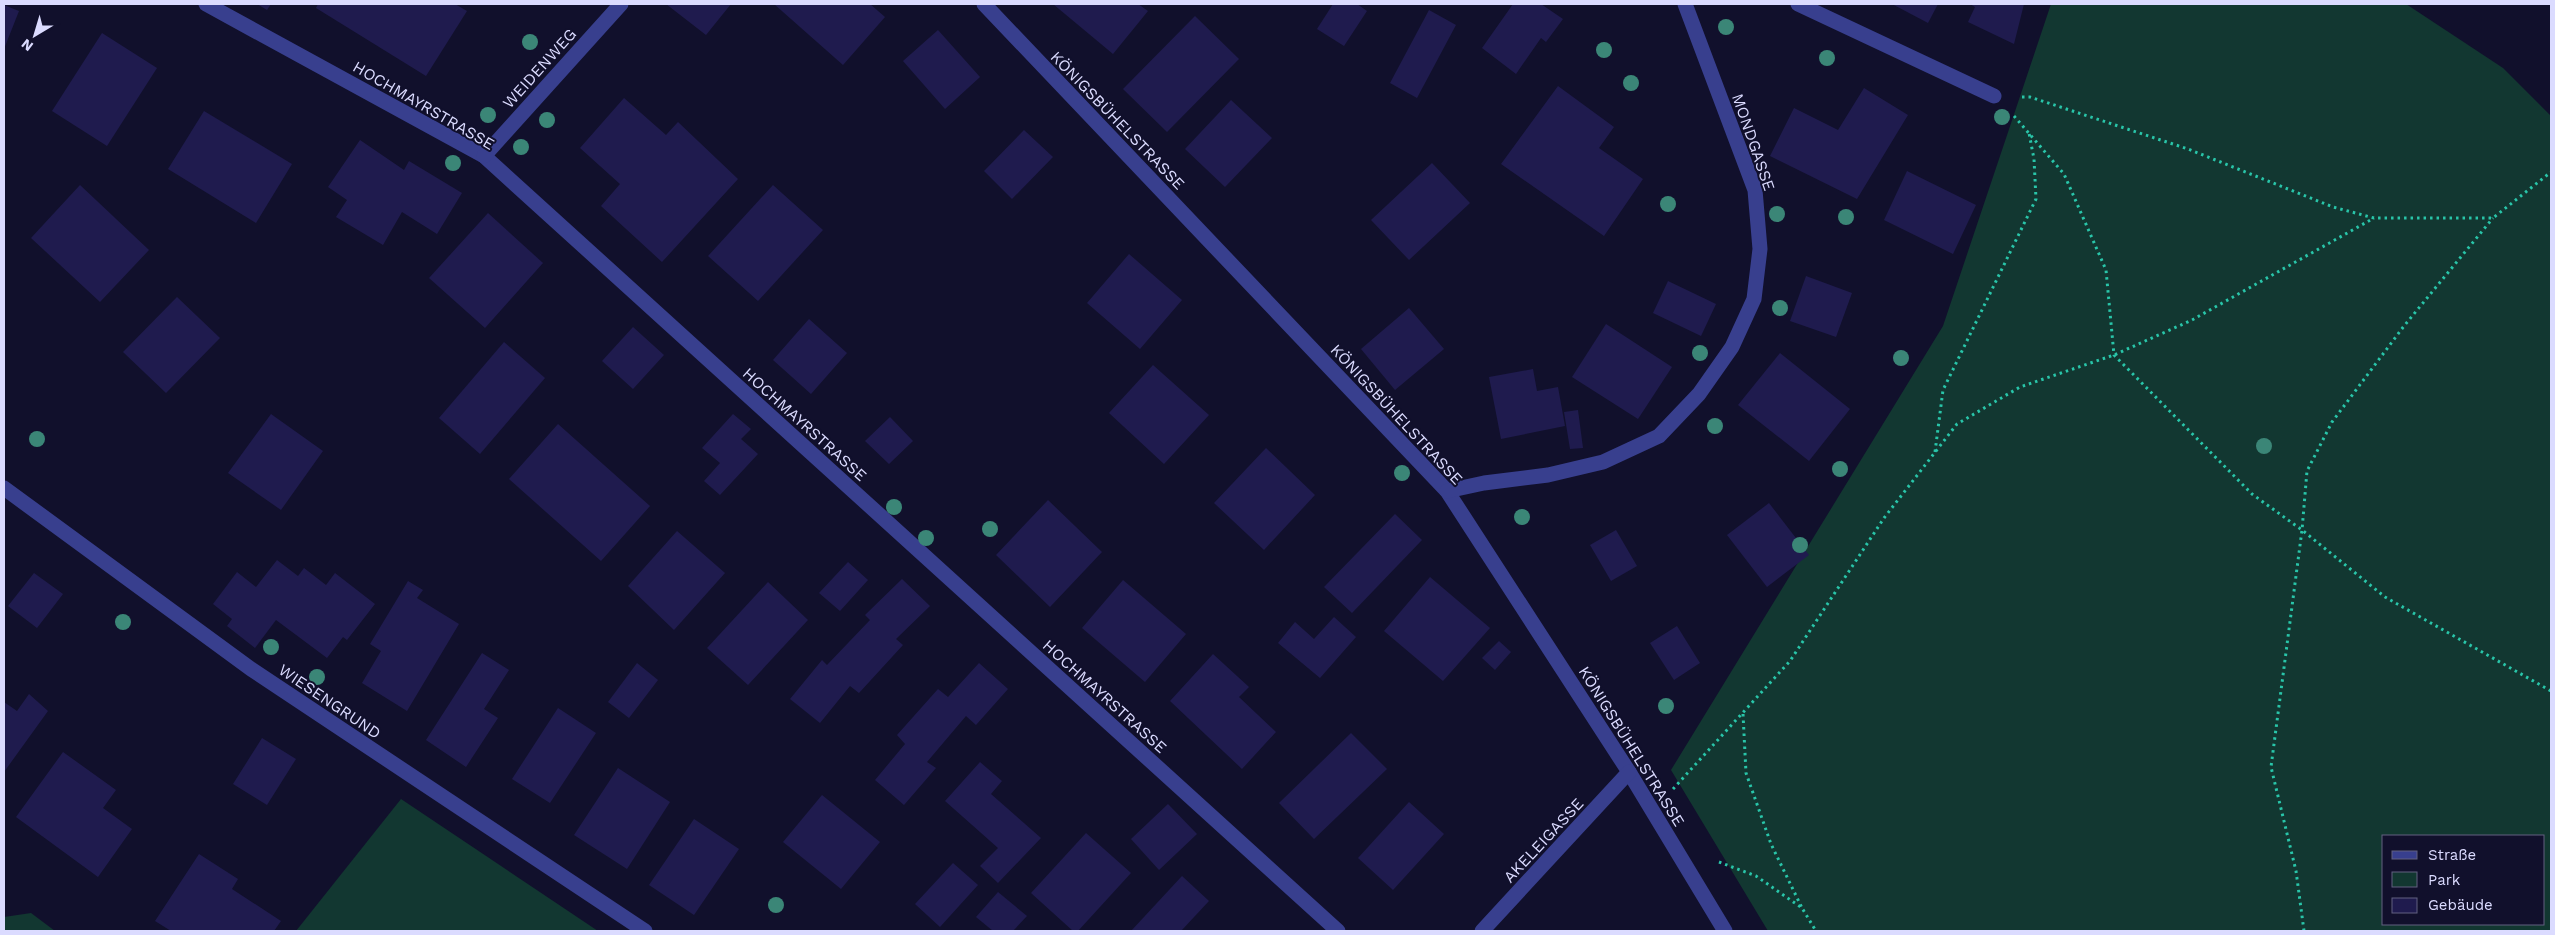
<svg xmlns="http://www.w3.org/2000/svg" width="2555" height="935" font-family="'Work Sans',sans-serif">
<style>
.green{fill:#123731;fill-rule:evenodd}
.building{fill:#1f1b4e}
.lines{fill:none;stroke-linecap:round;stroke-linejoin:round}
.path{stroke:#29c5a9;stroke-width:3;stroke-dasharray:2.5 4;stroke-linecap:butt}
.minor{stroke:#383f8e;stroke-width:15}
.tree{fill:#3b8677}
.labels{text-anchor:middle;stroke-width:4;stroke-linejoin:round;paint-order:stroke}
.street-label{font-size:16px;fill:#dbdbff;stroke:#11102c}
</style>
<rect width="100%" height="100%" fill="#11102c"/>
<!-- green -->
<g class="green">
<path d="M2051,4H2406L2503,68L2551,116V931H1768L1671,770L1943,326ZM2384,836H2544V924H2384Z"/>
<path d="M401,799L598,931H296Z"/>
<path d="M31,913L55,931H4V917Z"/>
</g>
<!-- building -->
<g class="building">
<path d="M257,4H271L267,10Z"/>
<path d="M318,4H455L467,11L426,76L316,8Z"/>
<path d="M666,4H731L706,35Z"/>
<path d="M774,4H870L885,17L843,65Z"/>
<path d="M1053,4H1138L1148,11L1113,54Z"/>
<path d="M1333,4H1357L1367,11L1344,46L1317,29Z"/>
<path d="M1513,4H1541L1563,19L1546,42L1541,38L1516,74L1482,48Z"/>
<path d="M1892,4H1938L1928,23Z"/>
<path d="M1970,4H2024L2014,44L1968,22L1975,7Z"/>
<path d="M4,5L19,11L4,49Z"/>
<path d="M1429,10L1456,25L1417,98L1390,83Z"/>
<path d="M1195,16L1239,59L1167,132L1123,89Z"/>
<path d="M938,30L980,77L945,109L903,61Z"/>
<path d="M102,33L157,68L107,146L52,111Z"/>
<path d="M1558,86L1614,127L1599,148L1643,179L1604,236L1501,164Z"/>
<path d="M1864,88L1908,115L1857,199L1770,156L1794,108L1838,130Z"/>
<path d="M624,98L666,135L678,122L738,179L662,262L601,206L620,184L580,148Z"/>
<path d="M1231,100L1272,138L1225,187L1185,149Z"/>
<path d="M204,111L292,164L256,223L168,169Z"/>
<path d="M1024,130L1053,157L1012,199L984,171Z"/>
<path d="M360,140L404,170L409,161L462,193L437,234L402,212L383,245L336,217L347,200L328,187Z"/>
<path d="M1432,163L1470,203L1409,260L1371,220Z"/>
<path d="M1907,171L1976,205L1953,254L1884,220Z"/>
<path d="M80,185L149,250L100,302L31,238Z"/>
<path d="M773,185L823,230L758,301L708,256Z"/>
<path d="M488,213L543,263L485,328L429,278Z"/>
<path d="M1129,254L1182,300L1140,349L1087,303Z"/>
<path d="M1806,276L1852,293L1836,337L1790,321Z"/>
<path d="M1668,281L1716,304L1701,336L1653,313Z"/>
<path d="M177,297L220,338L166,393L123,352Z"/>
<path d="M1409,308L1444,349L1395,390L1361,349Z"/>
<path d="M809,319L847,353L811,394L773,360Z"/>
<path d="M1606,324L1672,367L1638,419L1572,377Z"/>
<path d="M633,327L664,355L633,389L602,361Z"/>
<path d="M504,342L545,378L480,454L439,418Z"/>
<path d="M1780,353L1850,409L1809,461L1738,405Z"/>
<path d="M1153,365L1209,415L1164,464L1109,413Z"/>
<path d="M1533,369L1537,391L1558,387L1565,426L1501,439L1489,377Z"/>
<path d="M1578,410L1583,448L1570,449L1564,412Z"/>
<path d="M271,414L323,451L281,510L228,473Z"/>
<path d="M733,414L751,429L741,439L758,454L720,495L704,481L720,463L702,448Z"/>
<path d="M890,417L913,441L889,464L865,441Z"/>
<path d="M558,424L650,506L601,561L509,479Z"/>
<path d="M1266,448L1315,495L1264,550L1214,503Z"/>
<path d="M1048,500L1102,552L1050,607L996,555Z"/>
<path d="M1769,503L1809,555L1767,587L1727,535Z"/>
<path d="M1395,514L1422,540L1352,613L1324,587Z"/>
<path d="M1616,530L1637,566L1611,581L1590,545Z"/>
<path d="M677,531L725,573L674,630L628,586Z"/>
<path d="M277,560L298,576L304,568L326,585L335,573L375,604L347,640L343,637L327,658L276,620L255,648L227,626L232,619L213,604L237,572L256,587Z"/>
<path d="M848,562L868,580L840,611L819,593Z"/>
<path d="M34,573L63,594L37,628L8,606Z"/>
<path d="M1430,577L1490,628L1443,681L1384,631Z"/>
<path d="M902,579L930,606L896,639L903,645L859,693L850,686L820,723L790,699L822,660L827,665L870,620L865,615Z"/>
<path d="M1123,580L1186,634L1145,682L1082,628Z"/>
<path d="M408,581L423,590L417,598L459,624L407,711L362,683L381,651L370,644Z"/>
<path d="M768,582L808,620L748,685L707,648Z"/>
<path d="M1334,617L1356,637L1320,678L1278,643L1295,622L1314,639Z"/>
<path d="M1677,626L1700,663L1674,680L1650,643Z"/>
<path d="M1499,641L1511,652L1495,670L1482,658Z"/>
<path d="M482,653L509,670L484,709L498,718L466,767L426,740Z"/>
<path d="M1213,654L1249,687L1239,697L1276,732L1242,769L1170,701Z"/>
<path d="M637,663L658,680L629,718L608,702Z"/>
<path d="M979,663L1008,689L976,725L966,716L927,762L936,768L904,805L875,780L905,744L897,735L938,689L948,697Z"/>
<path d="M29,694L48,711L4,772V702L17,711Z"/>
<path d="M558,708L596,733L550,803L512,779Z"/>
<path d="M1351,733L1387,769L1314,839L1279,803Z"/>
<path d="M262,738L296,759L267,805L233,784Z"/>
<path d="M63,752L116,790L103,808L132,829L98,877L16,817Z"/>
<path d="M980,762L1002,781L991,794L1041,838L998,883L980,866L998,848L945,801Z"/>
<path d="M618,768L670,802L627,869L574,835Z"/>
<path d="M822,795L880,842L841,889L783,842Z"/>
<path d="M1409,802L1444,834L1393,890L1358,858Z"/>
<path d="M1168,804L1197,834L1159,870L1131,839Z"/>
<path d="M694,819L739,849L694,915L649,885Z"/>
<path d="M1086,833L1131,873L1078,931H1073L1031,893Z"/>
<path d="M199,854L238,879L232,889L281,921L274,931H171L155,921Z"/>
<path d="M953,863L978,885L940,927L915,904Z"/>
<path d="M1182,876L1209,901L1181,931H1131Z"/>
<path d="M998,892L1027,916L1013,931H993L976,917Z"/>
</g>
<g class="lines">
<!-- path -->
<g class="path">
<path d="M2022,97H2030L2188,149L2333,207L2374,218H2493L2551,172"/>
<path d="M2014,116L2064,174L2106,270L2114,355L2252,494L2302,530L2385,597L2551,691"/>
<path d="M1935,452L1943,390L2036,199L2034,159L2029,133"/>
<path d="M1743,714L1746,773L1771,844L1802,908"/>
<path d="M1673,789L1790,661L1884,518L1957,424L2020,387L2114,355L2192,320L2374,218"/>
<path d="M1719,862L1756,876L1802,908L1816,931"/>
<path d="M2304,931L2296,871L2271,767L2302,530L2307,471L2332,422L2404,326L2493,218"/>
</g>
<!-- minor -->
<g class="minor">
<path d="M206,4L484,156L1338,931"/>
<path d="M984,4L1447,491L1629,772L1725,931"/>
<path d="M1798,4L1994,96"/>
<path d="M484,156L621,4"/>
<path d="M4,488L251,669L645,931"/>
<path d="M1447,491L1484,483L1548,475L1603,462L1659,436L1699,394L1732,347L1754,299L1760,249L1755,190L1685,4"/>
<path d="M1482,931L1629,772"/>
</g>
</g>
<!-- trees -->
<g class="tree">
<circle cx="1726" cy="27" r="8"/>
<circle cx="530" cy="42" r="8"/>
<circle cx="1604" cy="50" r="8"/>
<circle cx="1827" cy="58" r="8"/>
<circle cx="1631" cy="83" r="8"/>
<circle cx="488" cy="115" r="8"/>
<circle cx="2002" cy="117" r="8"/>
<circle cx="547" cy="120" r="8"/>
<circle cx="521" cy="147" r="8"/>
<circle cx="453" cy="163" r="8"/>
<circle cx="1668" cy="204" r="8"/>
<circle cx="1777" cy="214" r="8"/>
<circle cx="1846" cy="217" r="8"/>
<circle cx="1780" cy="308" r="8"/>
<circle cx="1700" cy="353" r="8"/>
<circle cx="1901" cy="358" r="8"/>
<circle cx="1715" cy="426" r="8"/>
<circle cx="37" cy="439" r="8"/>
<circle cx="2264" cy="446" r="8"/>
<circle cx="1840" cy="469" r="8"/>
<circle cx="1402" cy="473" r="8"/>
<circle cx="894" cy="507" r="8"/>
<circle cx="1522" cy="517" r="8"/>
<circle cx="990" cy="529" r="8"/>
<circle cx="926" cy="538" r="8"/>
<circle cx="1800" cy="545" r="8"/>
<circle cx="123" cy="622" r="8"/>
<circle cx="271" cy="647" r="8"/>
<circle cx="317" cy="677" r="8"/>
<circle cx="1666" cy="706" r="8"/>
<circle cx="776" cy="905" r="8"/>
</g>
<g class="labels">
<!-- street labels -->
<g class="street-label">
<text transform="translate(539 68) rotate(-48)" y="6">WEIDENWEG</text>
<text transform="translate(424 105) rotate(30)" y="6">HOCHMAYRSTRASSE</text>
<text transform="translate(1118 120) rotate(46)" y="6">KÖNIGSBÜHELSTRASSE</text>
<text transform="translate(1754 142) rotate(71)" y="6">MONDGASSE</text>
<text transform="translate(1397 414) rotate(47)" y="6">KÖNIGSBÜHELSTRASSE</text>
<text transform="translate(805 424) rotate(42)" y="6">HOCHMAYRSTRASSE</text>
<text transform="translate(1105 696) rotate(42)" y="6">HOCHMAYRSTRASSE</text>
<text transform="translate(330 701) rotate(34)" y="6">WIESENGRUND</text>
<text transform="translate(1632 746) rotate(58)" y="6">KÖNIGSBÜHELSTRASSE</text>
<text transform="translate(1543 840) rotate(-47)" y="6">AKELEIGASSE</text>
</g>
</g>
<!-- border -->
<rect width="2555" height="935" fill="none" stroke="#dbdbff" stroke-width="10"/>
<!-- legend -->
<rect x="2382" y="835" width="162" height="90" fill="#11102c" stroke="#626180"/>
<rect x="2392" y="851" width="25" height="8" fill="#383f8e" stroke="#626180"/>
<text x="2428" y="860" font-size="15" fill="#dbdbff">Straße</text>
<rect x="2392" y="872" width="25" height="15" fill="#123731" stroke="#626180"/>
<text x="2428" y="885" font-size="15" fill="#dbdbff">Park</text>
<rect x="2392" y="898" width="25" height="15" fill="#1f1b4e" stroke="#626180"/>
<text x="2428" y="910" font-size="15" fill="#dbdbff">Gebäude</text>
<!-- north arrow -->
<g transform="translate(35 35) rotate(218)" stroke="#11102c" stroke-width="4" paint-order="stroke">
<path d="M0-4L9 19L0 12L-9 19Z" fill="#dbdbff"/>
<text y="-8" font-size="14" font-weight="bold" text-anchor="middle" fill="#dbdbff">N</text>
</g>
</svg>
